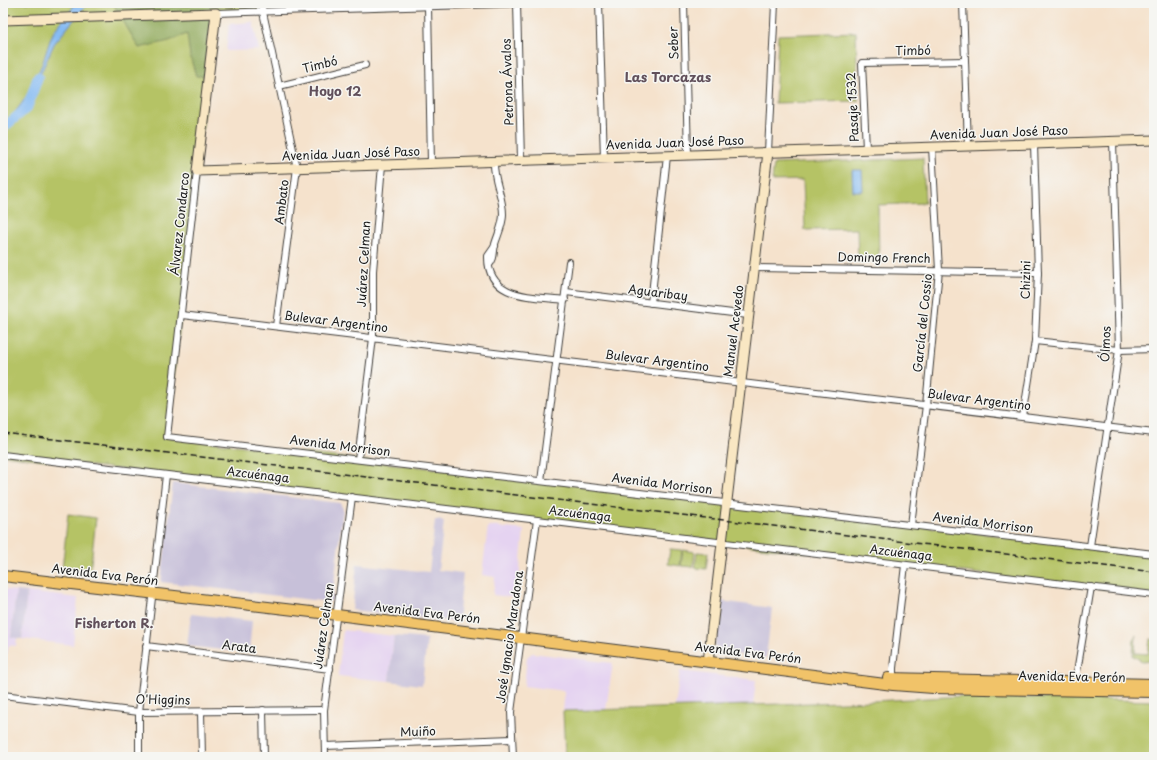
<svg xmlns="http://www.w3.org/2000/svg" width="1157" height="760" font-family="'Playpen Sans',sans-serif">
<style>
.built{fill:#e5d3f1}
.industrial{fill:#c7c0d9}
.green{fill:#b5c365;stroke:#687040}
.forest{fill:#90a95a;stroke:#56623b}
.water{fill:#84baf3;stroke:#506b88}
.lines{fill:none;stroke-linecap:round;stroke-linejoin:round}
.river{stroke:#84baf3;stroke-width:10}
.street-casing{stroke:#3d3a36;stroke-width:8}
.secondary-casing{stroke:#3d3a36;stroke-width:11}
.primary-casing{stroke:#3d3a36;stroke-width:12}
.street{stroke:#fff;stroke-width:6}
.secondary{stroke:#f9e7c3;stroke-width:9}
.primary{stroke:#f1c369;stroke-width:10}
.rail{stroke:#1c1c1c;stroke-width:1.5;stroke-dasharray:6 3;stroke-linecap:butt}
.labels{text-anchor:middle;stroke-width:3;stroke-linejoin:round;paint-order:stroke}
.street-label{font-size:12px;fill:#1c1c1c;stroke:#f6f6f2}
.neighbourhood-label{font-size:13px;font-weight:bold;fill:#61505b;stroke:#f6f6f2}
</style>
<rect width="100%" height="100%" fill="#f6f6f2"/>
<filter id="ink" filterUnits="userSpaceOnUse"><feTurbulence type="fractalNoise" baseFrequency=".025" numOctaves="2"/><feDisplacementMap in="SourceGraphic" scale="8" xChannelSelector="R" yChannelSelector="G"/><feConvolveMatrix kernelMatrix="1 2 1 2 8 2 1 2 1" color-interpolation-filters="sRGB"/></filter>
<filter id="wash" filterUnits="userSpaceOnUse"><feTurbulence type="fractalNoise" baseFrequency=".012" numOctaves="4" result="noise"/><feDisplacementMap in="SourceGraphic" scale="16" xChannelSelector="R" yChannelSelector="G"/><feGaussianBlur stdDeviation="0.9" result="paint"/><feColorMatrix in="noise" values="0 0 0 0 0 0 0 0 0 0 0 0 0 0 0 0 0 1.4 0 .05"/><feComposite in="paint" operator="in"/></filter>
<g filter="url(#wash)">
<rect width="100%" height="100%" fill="#f5e2cc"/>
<!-- built -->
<g class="built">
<path d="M253,22L259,50L226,51L229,24Z"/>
<path d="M488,526L524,530L517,598L493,595L495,577L482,575Z"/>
<path d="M3,589L16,591L11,637L17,638L16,646L9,645L7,654H3Z"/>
<path d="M27,592L78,598L73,645L22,639Z"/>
<path d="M343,630L394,636L389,681L338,676Z"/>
<path d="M532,653L613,663L606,709L563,711L565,691L524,686L527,657Z"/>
<path d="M680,671L756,680L753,705L675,707Z"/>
</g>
<!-- industrial -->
<g class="industrial">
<path d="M173,483L340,503L343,509L332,600L329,602L161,582Z"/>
<path d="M435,520L444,521L438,570L463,573L458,622L352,610L357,564L429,572Z"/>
<path d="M16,591L27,592L22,639L11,637Z"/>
<path d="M721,601L772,608L766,658L720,652L715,645Z"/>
<path d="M191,614L252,621L249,653L187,646Z"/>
<path d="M394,636L427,639L422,685L389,681Z"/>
</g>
<!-- green -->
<g class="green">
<path d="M3,3H492L216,13L167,437L1154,554V595L3,455Z"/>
<path d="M856,32L858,101L775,103L778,35Z"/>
<path d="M923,158L925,203L878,205L879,261L858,262L857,229L805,230L803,180L772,181L774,164Z"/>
<path d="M68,514L96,518L90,573L62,570Z"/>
<path d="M670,549L682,550L680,566L668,564Z"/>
<path d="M683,550L695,552L693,567L681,566Z"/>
<path d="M697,552L708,553L706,569L695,568Z"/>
<path d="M1136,635L1135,653L1148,654L1150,639L1154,640V657L1151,660L1142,661L1133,656L1134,638Z"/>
<path d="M964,696L1154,701V757H565L563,711L874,701Z"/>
</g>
<!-- forest -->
<path class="forest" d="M118,3H243L213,7L205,76H196L190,56L187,34L169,41L139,48L114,5Z"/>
<!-- water -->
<g class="water">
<path d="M75,3H88L54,44L23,113L3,129V123C22,110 34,83 43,62C46,53 49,42 53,33C59,22 70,15 75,3Z"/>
<path d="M852,170H862L863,191H853Z"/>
</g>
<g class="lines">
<!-- river -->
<path class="river" d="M3,128L27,108L38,77"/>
</g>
</g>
<g filter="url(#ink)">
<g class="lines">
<!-- street casing -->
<g class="street-casing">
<g id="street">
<path d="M261,3L297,168L276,326"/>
<path d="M517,3L521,160"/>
<path d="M599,3L604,158"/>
<path d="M684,3L688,155"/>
<path d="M963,3L968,146"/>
<path d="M1153,3L1154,25"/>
<path d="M428,6L431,163"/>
<path d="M216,13L530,3"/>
<path d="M279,86L365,65"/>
<path d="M866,149L862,63L965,61"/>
<path d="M768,152L775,3"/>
<path d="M197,171L167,437L1154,554"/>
<path d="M495,246L488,256C487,300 533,296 565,300"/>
<path d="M489,265C495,258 493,253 495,244C498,234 503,225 503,214C503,196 493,180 494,161"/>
<path d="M754,268L1038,273"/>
<path d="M566,292L748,315"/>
<path d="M651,303L667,156"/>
<path d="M182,315L1154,433"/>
<path d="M1035,341L1119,350L1154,349"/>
<path d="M1023,417L1035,341L1038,273L1034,144"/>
<path d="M3,455L1154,595"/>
<path d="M358,459L373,338V271L382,165"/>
<path d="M541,481L569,262"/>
<path d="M911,525L926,405L939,270L932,147"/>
<path d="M1090,546L1119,350L1113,141"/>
<path d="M146,646L330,669"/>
<path d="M893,680V668L905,565"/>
<path d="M1075,684L1091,587"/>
<path d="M3,695L139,712L324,710"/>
<path d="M263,710L264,757"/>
<path d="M201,712L202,757"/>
<path d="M325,746L512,739"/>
<path d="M139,757V712L166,475"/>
<path d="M325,757L324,710L352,497"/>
<path d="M513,757L511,712L537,520"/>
</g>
</g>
<!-- secondary casing -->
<g class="secondary-casing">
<g id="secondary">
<path d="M3,20L216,13L197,171L1154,140"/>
<path d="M708,662L768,152"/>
</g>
</g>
<!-- primary casing -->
<g class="primary-casing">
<g id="primary">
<path d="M3,576L337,615L893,685L933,688L1154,692"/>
<path d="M888,678L1154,684"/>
</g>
</g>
<!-- street -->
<use href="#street" class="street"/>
<!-- secondary -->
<use href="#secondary" class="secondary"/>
<!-- primary -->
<use href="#primary" class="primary"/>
<!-- rail -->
<path class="rail" d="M3,433L1154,572"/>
</g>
</g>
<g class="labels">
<!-- street labels -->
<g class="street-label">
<text transform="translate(674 43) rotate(-92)" y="4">Seber</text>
<text transform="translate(913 51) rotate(-1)" y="4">Timbó</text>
<text transform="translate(320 65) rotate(-14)" y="4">Timbó</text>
<text transform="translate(508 82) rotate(-92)" y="4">Petrona Ávalos</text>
<text transform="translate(853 107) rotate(-93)" y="4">Pasaje 1532</text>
<text transform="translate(999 133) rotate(-2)" y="4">Avenida Juan José Paso</text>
<text transform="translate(675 143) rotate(-2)" y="4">Avenida Juan José Paso</text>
<text transform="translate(351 154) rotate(-2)" y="4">Avenida Juan José Paso</text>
<text transform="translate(282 202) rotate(-83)" y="4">Ambato</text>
<text transform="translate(180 224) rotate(-84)" y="4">Álvarez Condarco</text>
<text transform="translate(884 258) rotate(1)" y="4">Domingo French</text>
<text transform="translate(364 264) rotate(-87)" y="4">Juárez Celman</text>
<text transform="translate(1026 280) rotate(-89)" y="4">Chizini</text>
<text transform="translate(658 293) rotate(7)" y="4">Aguaribay</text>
<text transform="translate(336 322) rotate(7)" y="4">Bulevar Argentino</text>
<text transform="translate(923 323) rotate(-84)" y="4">García del Cossio</text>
<text transform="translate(734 331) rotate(-83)" y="4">Manuel Acevedo</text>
<text transform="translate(1106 344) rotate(-88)" y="4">Ólmos</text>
<text transform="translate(657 361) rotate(7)" y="4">Bulevar Argentino</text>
<text transform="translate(979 400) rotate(7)" y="4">Bulevar Argentino</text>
<text transform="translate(340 446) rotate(7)" y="4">Avenida Morrison</text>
<text transform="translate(258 475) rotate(7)" y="4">Azcuénaga</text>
<text transform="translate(662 484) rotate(7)" y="4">Avenida Morrison</text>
<text transform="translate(580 514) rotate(7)" y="4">Azcuénaga</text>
<text transform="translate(983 523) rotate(7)" y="4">Avenida Morrison</text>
<text transform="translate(901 553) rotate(7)" y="4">Azcuénaga</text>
<text transform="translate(105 575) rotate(7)" y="4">Avenida Eva Perón</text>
<text transform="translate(427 613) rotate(7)" y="4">Avenida Eva Perón</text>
<text transform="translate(324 626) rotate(-82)" y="4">Juárez Celman</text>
<text transform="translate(510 637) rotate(-82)" y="4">José Ignacio Maradona</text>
<text transform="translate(239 647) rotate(7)" y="4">Arata</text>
<text transform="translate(748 653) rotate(7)" y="4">Avenida Eva Perón</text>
<text transform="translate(1072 677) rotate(1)" y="4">Avenida Eva Perón</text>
<text transform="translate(163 700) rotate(1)" y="4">O'Higgins</text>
<text transform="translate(418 732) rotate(-2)" y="4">Muiño</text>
</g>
<!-- neighbourhood labels -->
<g class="neighbourhood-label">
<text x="668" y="82">Las Torcazas</text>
<text x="335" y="96">Hoyo 12</text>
<text x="114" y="628">Fisherton R.</text>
</g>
</g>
<!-- margin -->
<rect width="1157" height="760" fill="none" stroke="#f6f6f2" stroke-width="16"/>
</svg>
